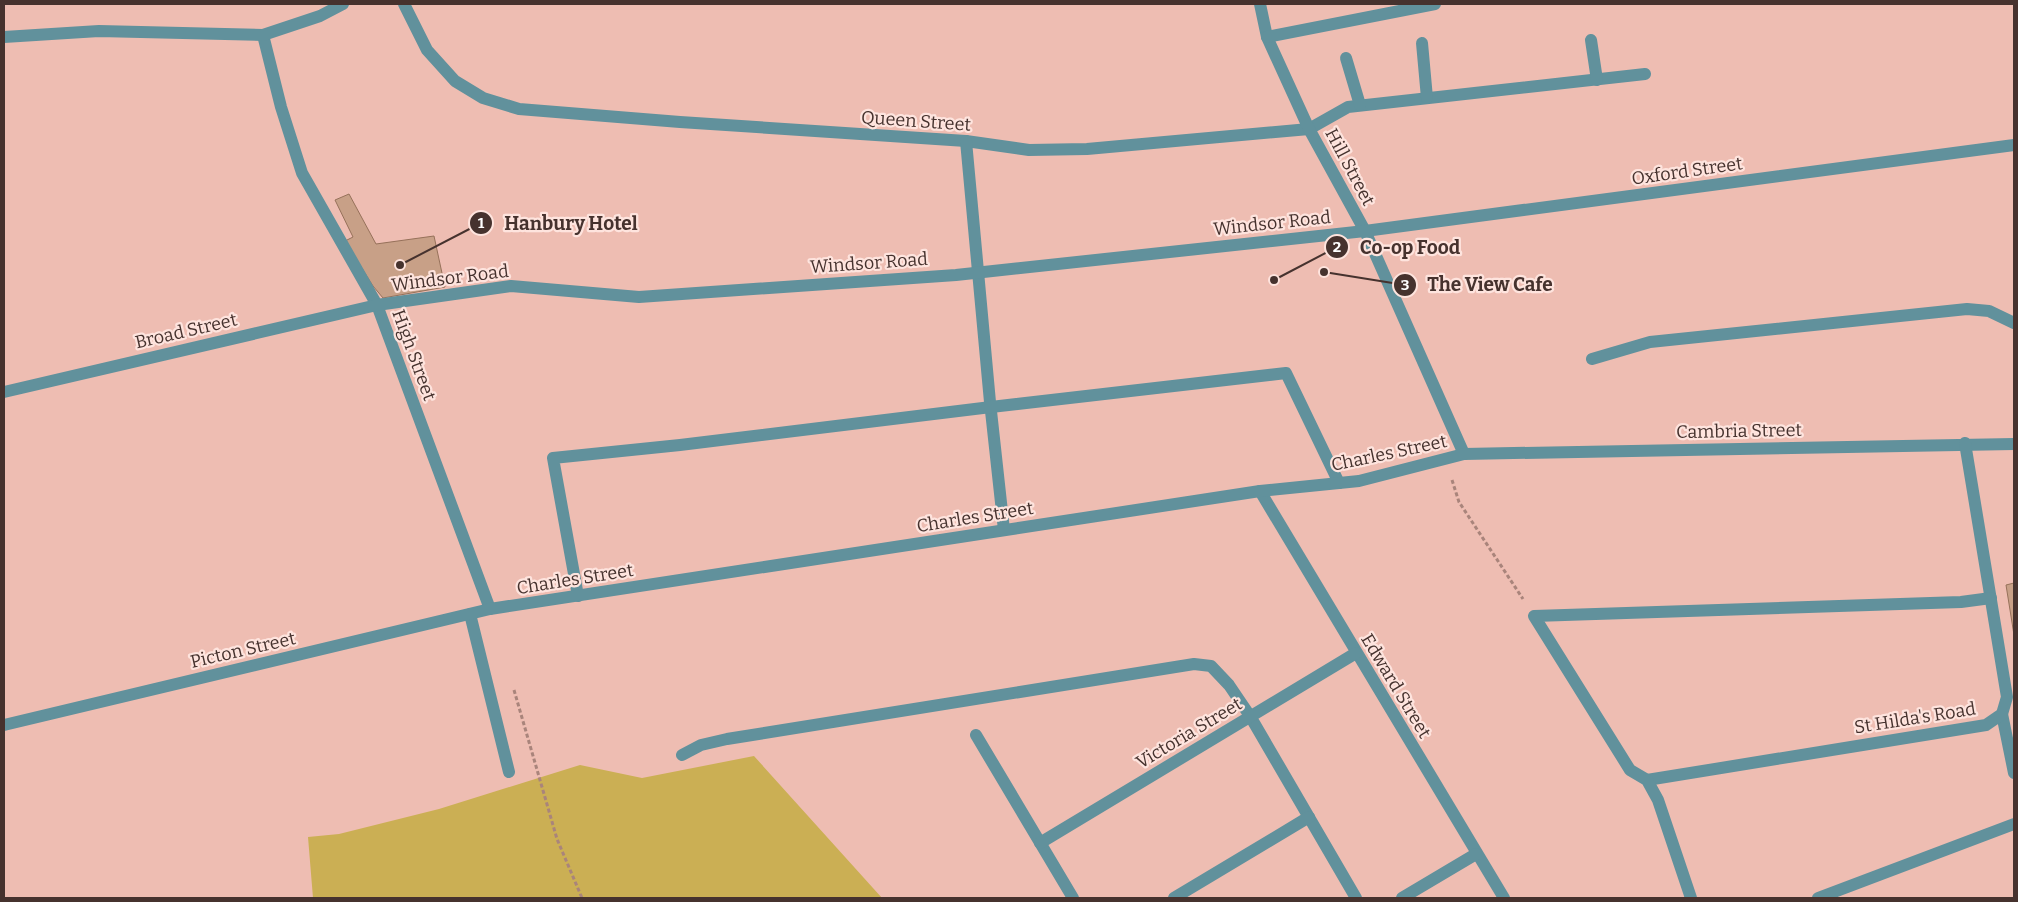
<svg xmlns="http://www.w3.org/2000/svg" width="2018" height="902" font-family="Bitter,serif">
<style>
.green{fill:#cbaf54}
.building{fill:#c8a087;stroke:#96715a}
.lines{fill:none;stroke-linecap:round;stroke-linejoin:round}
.path{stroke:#a9847b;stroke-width:3;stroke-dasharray:4 2.5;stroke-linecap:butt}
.minor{stroke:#61919c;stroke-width:12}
.labels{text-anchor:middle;stroke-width:4.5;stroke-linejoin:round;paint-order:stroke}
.street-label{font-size:18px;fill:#46322e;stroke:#fee4de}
.leader{fill:none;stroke:#46322e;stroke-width:2}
.callout-dot{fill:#46322e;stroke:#fee4de;stroke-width:2}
.mark-label{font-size:15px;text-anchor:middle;font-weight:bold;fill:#fff}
.callout-label{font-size:19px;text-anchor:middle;font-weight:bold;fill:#46322e;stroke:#fee4de;stroke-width:4.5;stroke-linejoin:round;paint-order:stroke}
</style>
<rect width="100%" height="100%" fill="#eebdb2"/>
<!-- green -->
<path class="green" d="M754,756L882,898H313L308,837L339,834L439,809L580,765L642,778Z"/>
<!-- building -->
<g class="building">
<path d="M349,194L376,244L434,236L445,287L383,298L373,286L345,241L353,237L335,200Z"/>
<path d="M2014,583V635L2006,585Z"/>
</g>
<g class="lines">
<!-- path -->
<g class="path">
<path d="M1452,480L1459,502L1523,599"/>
<path d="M514,690L557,839L582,898"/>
</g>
<!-- minor -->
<g class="minor">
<path d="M404,4L427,50L455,81L483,98L519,109L680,122L966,141L1029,150L1087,149L1309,129L1348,107L1645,74"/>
<path d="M1260,4L1267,37L1309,129L1365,231L1464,454"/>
<path d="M263,35L281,107L302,173L377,305L490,609"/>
<path d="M4,37L99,31L263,35L320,16L343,4"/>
<path d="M1267,37L1435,4"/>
<path d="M1591,40L1597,80"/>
<path d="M1422,43L1427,98"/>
<path d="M1346,58L1360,105"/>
<path d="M966,141L990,402L1004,530"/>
<path d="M1592,359L1650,342L1967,309L1989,311L2014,323"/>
<path d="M4,392L377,305L511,286L639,297L956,275L1365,231L2014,145"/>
<path d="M1260,491L1504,898"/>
<path d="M578,596L553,458L680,445L991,407L1286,373L1339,483"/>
<path d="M470,614L509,772"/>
<path d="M2002,714L2014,773"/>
<path d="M4,725L490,609L1260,491L1359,481L1464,454L2014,444"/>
<path d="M976,735L1073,898"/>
<path d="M682,755L701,745L727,739L1194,664L1211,666L1229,685L1250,716L1356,898"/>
<path d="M1647,780L1986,725L2002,714L2007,697L1965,443"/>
<path d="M1040,843L1356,653"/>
<path d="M1174,898L1309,817"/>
<path d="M1402,898L1476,854"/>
<path d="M1691,898L1658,800L1647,780L1630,770L1534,616L1961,602L1991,598"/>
<path d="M1818,898L2014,824"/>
</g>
</g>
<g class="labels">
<!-- street labels -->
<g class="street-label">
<text transform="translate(916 121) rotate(4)" y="6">Queen Street</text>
<text transform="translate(1350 167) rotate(62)" y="6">Hill Street</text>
<text transform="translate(1687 171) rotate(-8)" y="6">Oxford Street</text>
<text transform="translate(1272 223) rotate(-6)" y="6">Windsor Road</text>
<text transform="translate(869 263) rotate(-4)" y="6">Windsor Road</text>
<text transform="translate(450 278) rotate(-7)" y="6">Windsor Road</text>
<text transform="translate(186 331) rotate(-13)" y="6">Broad Street</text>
<text transform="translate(414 355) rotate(70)" y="6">High Street</text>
<text transform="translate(1739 431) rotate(-1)" y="6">Cambria Street</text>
<text transform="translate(1389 453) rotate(-12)" y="6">Charles Street</text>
<text transform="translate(975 517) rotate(-9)" y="6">Charles Street</text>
<text transform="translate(575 579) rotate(-9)" y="6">Charles Street</text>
<text transform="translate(243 650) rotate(-13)" y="6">Picton Street</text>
<text transform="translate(1396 686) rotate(59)" y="6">Edward Street</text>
<text transform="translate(1915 718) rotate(-9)" y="6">St Hilda's Road</text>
<text transform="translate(1189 733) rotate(-31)" y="6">Victoria Street</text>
</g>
</g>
<!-- callouts -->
<path class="leader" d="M400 265L481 223M1274 280L1337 247M1324 272L1405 285"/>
<g class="callout-dot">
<circle cx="400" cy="265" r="5"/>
<circle cx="1274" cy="280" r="5"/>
<circle cx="1324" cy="272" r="5"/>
<circle cx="481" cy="223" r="12"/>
<circle cx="1337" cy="247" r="12"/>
<circle cx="1405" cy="285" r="12"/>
</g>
<g class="mark-label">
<text x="481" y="228">1</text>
<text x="1337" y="252">2</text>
<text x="1405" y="290">3</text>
</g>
<g class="callout-label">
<text x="571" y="230">Hanbury Hotel</text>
<text x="1410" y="254">Co-op Food</text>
<text x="1490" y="291">The View Cafe</text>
</g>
<!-- border -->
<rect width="2018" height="902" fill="none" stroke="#46322e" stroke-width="10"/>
</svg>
